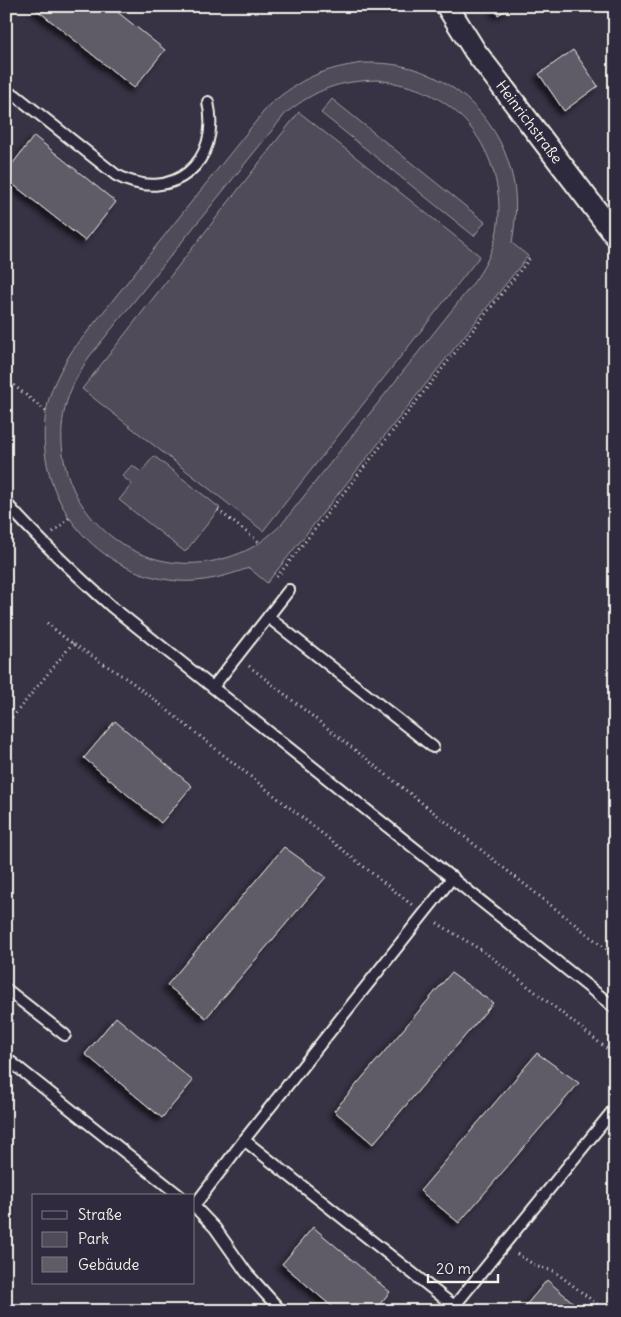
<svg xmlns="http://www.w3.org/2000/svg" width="621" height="1317" font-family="Delius,sans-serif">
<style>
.green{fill:#504b59;stroke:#a29ea0;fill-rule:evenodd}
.building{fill:#5f5c67;stroke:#f4f1e8;filter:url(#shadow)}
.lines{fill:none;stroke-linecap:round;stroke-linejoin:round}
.lane-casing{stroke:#f4f1e8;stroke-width:14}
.street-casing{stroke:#f4f1e8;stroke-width:25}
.path{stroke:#f4f1e8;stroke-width:3;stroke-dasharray:1 4;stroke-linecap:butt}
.lane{stroke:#2f2a3d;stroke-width:10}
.street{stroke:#2f2a3d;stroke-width:21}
.labels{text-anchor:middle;stroke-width:4;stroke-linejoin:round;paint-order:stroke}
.street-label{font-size:15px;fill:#f4f1e8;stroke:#2f2a3d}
</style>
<defs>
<filter id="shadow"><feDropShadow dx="-4.5" dy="4.5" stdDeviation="2.5" flood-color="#0009"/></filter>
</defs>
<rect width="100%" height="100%" fill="#373244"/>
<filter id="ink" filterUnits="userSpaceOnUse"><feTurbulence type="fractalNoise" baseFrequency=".02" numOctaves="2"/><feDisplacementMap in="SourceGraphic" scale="10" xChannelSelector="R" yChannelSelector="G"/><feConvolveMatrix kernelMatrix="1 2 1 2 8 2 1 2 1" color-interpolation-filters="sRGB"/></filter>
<g filter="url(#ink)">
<!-- green -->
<g class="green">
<path d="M363,63C372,63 381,63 390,64C447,70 497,115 511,171C518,195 516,219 512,243L528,256L267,583L249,568C226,576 203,583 178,581C89,574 28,489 48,402C53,383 62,367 72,351L269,105C302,78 321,69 363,63ZM378,80C395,83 413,86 429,94C484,120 512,189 493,246C488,261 480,274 471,286L281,525C272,533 262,542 251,548C191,579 121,562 83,506C64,479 57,441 65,408C69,390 79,373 89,357L286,113C317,89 338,81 378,80Z"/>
<path d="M332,99L485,222L474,236L321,113Z"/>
<path d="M299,112L480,256L263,531L82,389Z"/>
<path d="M154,456L220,508L185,552L119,500L132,484L122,476L132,465L141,472Z"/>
</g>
<!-- building -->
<g class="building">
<path d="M32,6H110L165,50L134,88Z"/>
<path d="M493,6H513L498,15Z"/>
<path d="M573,50L598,86L564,111L539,74Z"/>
<path d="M34,136L116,202L85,241L6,179V172Z"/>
<path d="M115,721L192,786L161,823L84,758Z"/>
<path d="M284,847L326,877L206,1018L167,985Z"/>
<path d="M451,973L493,1003L373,1144L334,1111Z"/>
<path d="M116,1017L193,1081L162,1118L85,1054Z"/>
<path d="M537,1053L579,1083L459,1223L420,1191Z"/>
<path d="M313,1227L390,1292L374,1311H337L282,1264Z"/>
<path d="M547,1280L583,1311H521Z"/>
</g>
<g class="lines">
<!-- lane casing -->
<g class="lane-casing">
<g id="lane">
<path d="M6,100L15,95L116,175C172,205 222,162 208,102"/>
<path d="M6,503C39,540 75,574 112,607L615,1008"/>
<path d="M268,617L433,747"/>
<path d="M213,687L289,590"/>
<path d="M6,989L65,1035"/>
<path d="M6,1058L180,1196"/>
<path d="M244,1140L454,1306"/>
<path d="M194,1206L244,1140L453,877"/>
<path d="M194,1206L215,1228L246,1272L281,1311"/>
<path d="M451,1310L615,1108"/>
</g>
</g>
<!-- street casing -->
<g class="street-casing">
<path id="street" d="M447,6L475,51L615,235"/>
</g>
<!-- path -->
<g class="path">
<path d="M6,379L47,412"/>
<path d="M218,510L259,542"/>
<path d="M53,532L69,518"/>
<path d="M277,577L530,258"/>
<path d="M47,623L66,639L133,683L412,905"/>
<path d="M249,666L615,956"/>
<path d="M6,725L73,643"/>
<path d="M437,923L486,953L615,1055"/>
<path d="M517,1254L538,1267L554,1271L606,1311"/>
</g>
<!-- lane -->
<use href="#lane" class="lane"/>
<!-- street -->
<use href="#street" class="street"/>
</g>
</g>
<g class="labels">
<!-- street labels -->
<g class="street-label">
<text transform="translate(529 122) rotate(53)" y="5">Heinrichstraße</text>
</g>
</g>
<!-- margin -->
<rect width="621" height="1317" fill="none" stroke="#2f2a3d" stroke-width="25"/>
<rect x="12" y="12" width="596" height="1292" fill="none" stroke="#f4f1e8" stroke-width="2" filter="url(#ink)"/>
<!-- legend -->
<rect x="32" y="1194" width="162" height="90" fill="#2f2a3d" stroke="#7e7a81"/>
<rect x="42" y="1211" width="25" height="8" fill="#2f2a3d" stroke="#7e7a81"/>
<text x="78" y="1220" font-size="15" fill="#f4f1e8">Straße</text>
<rect x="42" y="1232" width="25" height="15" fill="#504b59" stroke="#7e7a81"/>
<text x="78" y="1244" font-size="15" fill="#f4f1e8">Park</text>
<rect x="42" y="1257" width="25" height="15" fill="#5f5c67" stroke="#7e7a81"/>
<text x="78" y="1270" font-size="15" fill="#f4f1e8">Gebäude</text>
<!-- scale -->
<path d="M428 1274v8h70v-8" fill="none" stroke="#f4f1e8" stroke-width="2.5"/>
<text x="436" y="1274" font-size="15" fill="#f4f1e8" stroke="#2f2a3d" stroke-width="4" paint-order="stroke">20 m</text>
</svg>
